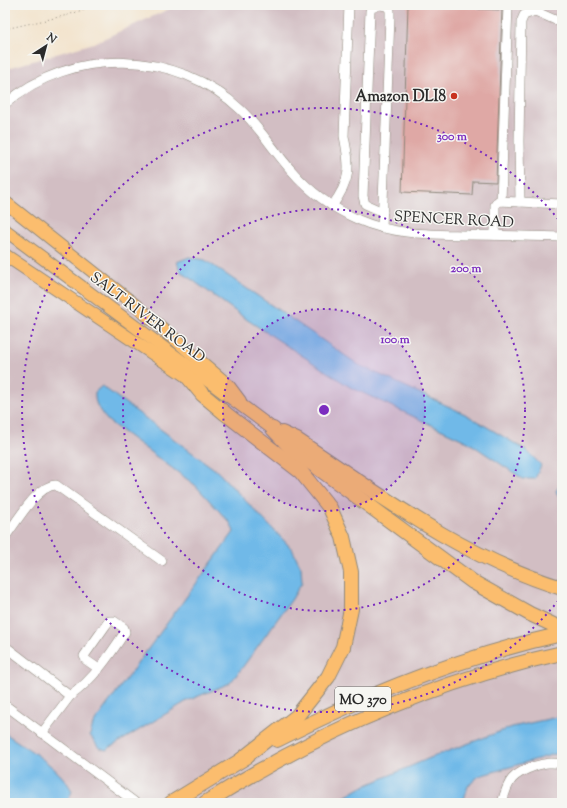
<svg xmlns="http://www.w3.org/2000/svg" width="567" height="808" font-family="'Sorts Mill Goudy',serif">
<style>
.industrial{fill:#d2bec3}
.water{fill:#70b9e8;stroke:#4e728a}
.building{fill:#dfa8a5}
.lines{fill:none;stroke-linecap:round;stroke-linejoin:round}
.minor-casing{stroke:#8f887c;stroke-width:10}
.major-casing{stroke:#8f887c;stroke-width:14}
.highway-casing{stroke:#8f887c;stroke-width:16}
.path{stroke:#8f887c;stroke-width:1;stroke-dasharray:1 3;stroke-linecap:butt}
.minor{stroke:#fff;stroke-width:9}
.major{stroke:#fbbd6e;stroke-width:12}
.highway{stroke:#fbbd6e;stroke-width:14}
.ring{fill:none;stroke:#7b2cbf;stroke-width:2;stroke-dasharray:2 4}
.poi-dot{fill:#c8321e;stroke:#f6f6f2;stroke-width:1.5}
.labels{text-anchor:middle;stroke-width:3;stroke-linejoin:round;paint-order:stroke}
.shield{fill:#f6f6f2;stroke:#686867;stroke-width:1}
.shield-label{font-size:14px;font-weight:bold;fill:#2b2b2b}
.poi-label{font-size:15px;font-weight:bold;fill:#2b2b2b;stroke:#f6f6f2;text-anchor:end}
.street-label{font-size:15px;fill:#2b2b2b;stroke:#f6f6f2}
.centre{fill:#7b2cbf;stroke:#f6f6f2;stroke-width:2}
.ring-label{font-size:12px;text-anchor:middle;font-weight:bold;fill:#7b2cbf;stroke:#f6f6f2;stroke-width:3;stroke-linejoin:round;paint-order:stroke}
</style>
<rect width="100%" height="100%" fill="#f6f6f2"/>
<filter id="ink" filterUnits="userSpaceOnUse"><feTurbulence type="fractalNoise" baseFrequency=".025" numOctaves="2"/><feDisplacementMap in="SourceGraphic" scale="8" xChannelSelector="R" yChannelSelector="G"/><feConvolveMatrix kernelMatrix="1 2 1 2 8 2 1 2 1" color-interpolation-filters="sRGB"/></filter>
<filter id="wash" filterUnits="userSpaceOnUse"><feTurbulence type="fractalNoise" baseFrequency=".012" numOctaves="4" result="noise"/><feDisplacementMap in="SourceGraphic" scale="16" xChannelSelector="R" yChannelSelector="G"/><feGaussianBlur stdDeviation="0.9" result="paint"/><feColorMatrix in="noise" values="0 0 0 0 0 0 0 0 0 0 0 0 0 0 0 0 0 1.4 0 .05"/><feComposite in="paint" operator="in"/></filter>
<g filter="url(#wash)">
<rect width="100%" height="100%" fill="#f3e4ce"/>
<!-- industrial -->
<path class="industrial" d="M178,5H562V803H5V69L94,43Z"/>
<!-- water -->
<g class="water">
<path d="M189,257L205,260L359,365L465,414L526,450L541,465L535,479H523L468,442L350,387L246,319L180,271L177,262Z"/>
<path d="M102,386L217,471L292,549L301,567L302,582L292,599L242,668L230,683L187,701L106,750L98,747L90,735L93,724L234,532L231,524L195,485L108,421C100,411 94,405 95,392Z"/>
<path d="M562,483V503L556,491Z"/>
<path d="M562,716V752L479,776L468,786L463,803H334L360,788L430,758L512,727Z"/>
<path d="M5,733C26,748 60,767 72,791L69,799L64,803H5Z"/>
</g>
<g id="blocks">
<!-- building -->
<path class="building" d="M408,5L477,6L478,9L502,10L496,182L473,181L472,195L402,192Z"/>
</g>
</g>
<g filter="url(#ink)">
<use href="#blocks" fill-opacity="0" stroke="#8f887c" stroke-width="1"/>
<g class="lines">
<!-- minor casing -->
<g class="minor-casing">
<g id="minor">
<path d="M379,5L372,8L370,11L363,196L365,204L383,212"/>
<path d="M380,5L387,6L390,10V17L382,228"/>
<path d="M5,104C72,46 177,49 241,110C260,128 274,151 291,170C309,191 334,209 359,220C393,235 431,234 468,235C499,235 531,236 562,237"/>
<path d="M501,201L508,5"/>
<path d="M520,202L519,141L521,22L524,15L535,11L562,23"/>
<path d="M332,206C352,179 350,167 344,136L349,5"/>
<path d="M495,235V205L498,201L562,204"/>
<path d="M5,537C16,523 37,485 56,485L162,561"/>
<path d="M5,646L70,696C93,680 110,655 125,632L124,628L114,621H109L106,625L84,656L86,660L99,669"/>
<path d="M5,705L136,803"/>
<path d="M42,733L70,696"/>
<path d="M502,803C508,780 512,774 535,766C545,763 551,762 562,764"/>
</g>
</g>
<!-- major casing -->
<g class="major-casing">
<g id="major">
<path d="M5,202L135,305L228,385L240,401"/>
<path d="M5,230L273,429"/>
<path d="M5,255L192,380"/>
</g>
</g>
<!-- highway casing -->
<g class="highway-casing">
<g id="highway">
<path d="M188,377L202,394L226,414L301,472L330,508L343,537L351,572V609L343,647L328,677L297,716L241,760"/>
<path d="M273,429L291,448L473,582L530,614L562,629"/>
<path d="M282,433L297,440C381,496 464,558 562,588"/>
<path d="M277,740C367,694 463,656 562,634"/>
<path d="M171,803L248,756"/>
<path d="M205,803C315,734 435,681 562,653"/>
</g>
</g>
<!-- path -->
<path class="path" d="M5,29L68,15L96,5"/>
<!-- minor -->
<use href="#minor" class="minor"/>
<!-- major -->
<use href="#major" class="major"/>
<!-- highway -->
<use href="#highway" class="highway"/>
</g>
</g>
<!-- distance rings -->
<circle cx="324" cy="410" r="101" fill="#7b2cbf" fill-opacity=".12"/>
<g class="ring">
<circle cx="324" cy="410" r="101"/>
<circle cx="324" cy="410" r="201"/>
<path d="M562 596A302 302 0 1 1 562 224"/>
</g>
<!-- markers -->
<circle class="poi-dot" cx="454" cy="96" r="4"/>
<g class="labels">
<!-- shield labels -->
<rect class="shield" x="335" y="687" width="56" height="24" rx="3"/>
<g class="shield-label">
<text x="363" y="704">MO 370</text>
</g>
<!-- poi labels -->
<g class="poi-label">
<text x="446" y="101">Amazon DLI8</text>
</g>
<!-- street labels -->
<g class="street-label">
<text transform="translate(454 219) rotate(3)" y="5">SPENCER ROAD</text>
<text transform="translate(148 317) rotate(37)" y="5">SALT RIVER ROAD</text>
</g>
</g>
<circle cx="324" cy="410" r="6" class="centre"/>
<g class="ring-label">
<text x="452" y="140">300 m</text>
<text x="466" y="272">200 m</text>
<text x="395" y="343">100 m</text>
</g>
<!-- margin -->
<rect width="567" height="808" fill="none" stroke="#f6f6f2" stroke-width="20"/>
<!-- north arrow -->
<g transform="translate(46 46) rotate(36)" stroke="#f6f6f2" stroke-width="3" paint-order="stroke">
<path d="M0-3L7 15L0 10L-7 15Z" fill="#2b2b2b"/>
<text y="-6" font-size="11" font-weight="bold" text-anchor="middle" fill="#2b2b2b">N</text>
</g>
</svg>
